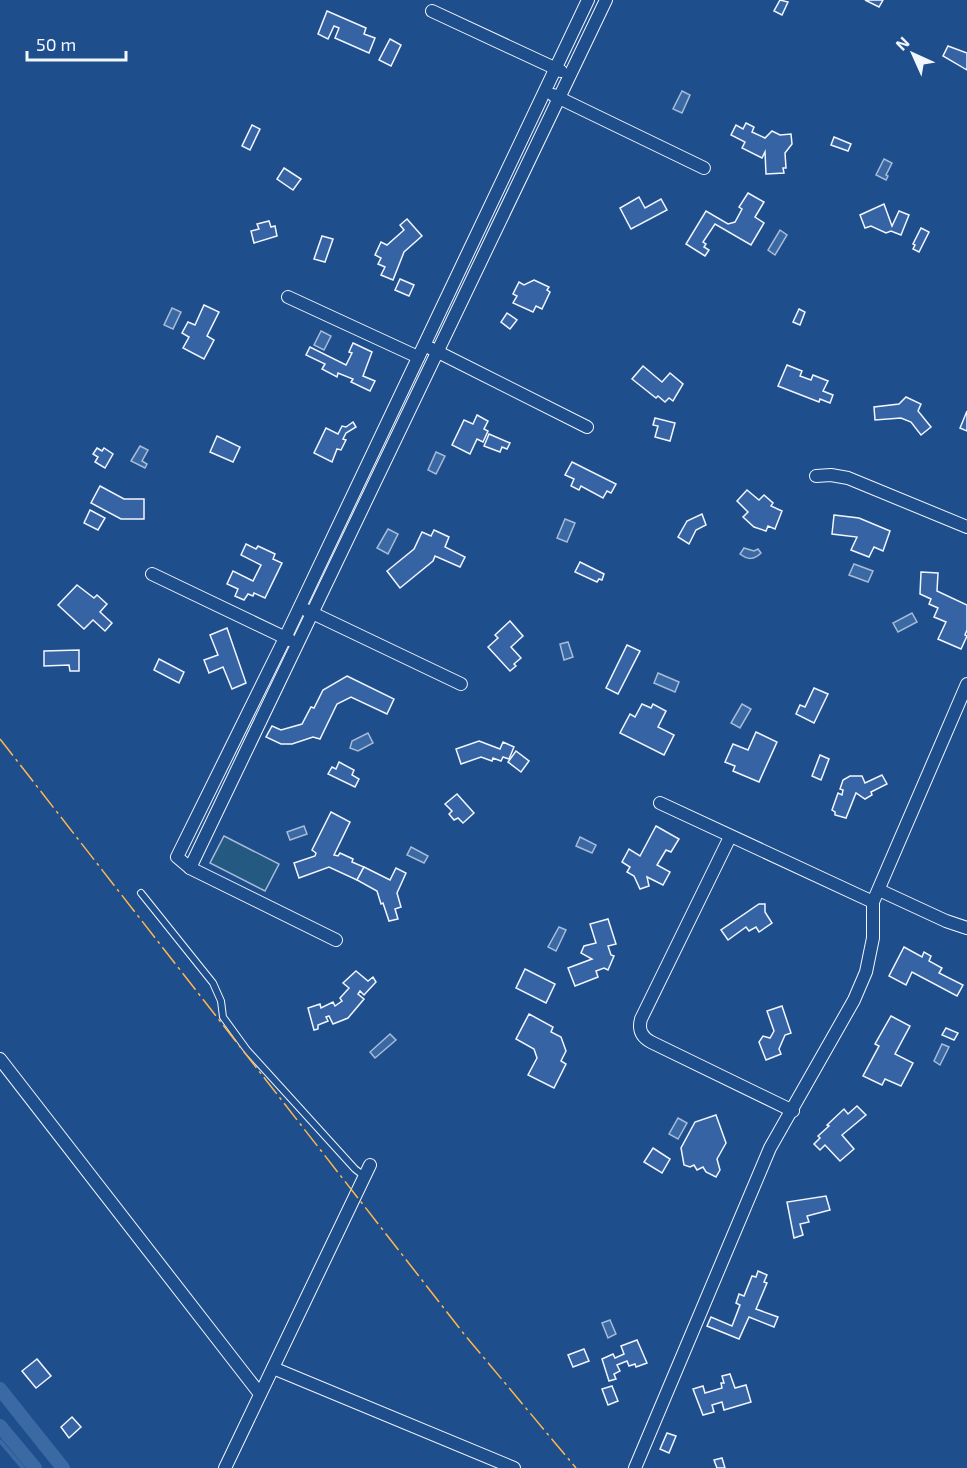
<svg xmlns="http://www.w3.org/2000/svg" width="967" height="1468" font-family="'Exo 2',sans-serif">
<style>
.green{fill:#245a82;stroke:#a8bbd7;stroke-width:1.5}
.water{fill:#3b69a3;stroke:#a8bbd7;stroke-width:1.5}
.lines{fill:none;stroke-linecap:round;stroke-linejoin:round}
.stream{stroke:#3b69a3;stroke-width:4}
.canal{stroke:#3b69a3;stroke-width:14}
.building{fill:#3563a3;stroke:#f2f6ff;stroke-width:1.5}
.lane-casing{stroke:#f2f6ff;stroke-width:8}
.street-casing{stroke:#f2f6ff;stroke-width:14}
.lane{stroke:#1f4e8c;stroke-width:6}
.street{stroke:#1f4e8c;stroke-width:12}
.power{stroke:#ffb74d;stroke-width:1.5;stroke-dasharray:21 4.5 3 4.5;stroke-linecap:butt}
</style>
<rect width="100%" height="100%" fill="#1f4e8c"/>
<!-- green -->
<path class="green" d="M224,836L279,864L265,891L210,863Z"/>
<!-- water -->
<g class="water">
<path d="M682,91L690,95L682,113L673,109Z"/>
<path d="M884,159L892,163L886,175L888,176L886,180L876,175Z"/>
<path d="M780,230L787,235L775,255L768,250Z"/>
<path d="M172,308L181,312L173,329L164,325Z"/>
<path d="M321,331L331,336L324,350L314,345Z"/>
<path d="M140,446L148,450L142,461L147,464L145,468L131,461Z"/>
<path d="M436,452L445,456L436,474L428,470Z"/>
<path d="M565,519L575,523L567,542L557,538Z"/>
<path d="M388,529L398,534L388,554L377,548Z"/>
<path d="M744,548L754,551L758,549L761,553C754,560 748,560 740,554Z"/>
<path d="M854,564L873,571L868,582L849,575Z"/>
<path d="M912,613L917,622L898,632L893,623Z"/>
<path d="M568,642L573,657L564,660L560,644Z"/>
<path d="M658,673L679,682L675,692L654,683Z"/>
<path d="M742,704L751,709L740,728L731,723Z"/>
<path d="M368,733L373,743L358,751L350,748L352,741Z"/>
<path d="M304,826L307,834L290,840L287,832Z"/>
<path d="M580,837L596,845L592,853L576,846Z"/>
<path d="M411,847L428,856L424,863L407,855Z"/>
<path d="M559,927L566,930L556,951L548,947Z"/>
<path d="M390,1034L396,1040L375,1058L370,1052Z"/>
<path d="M942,1044L949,1047L940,1065L934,1061Z"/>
<path d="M678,1118L687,1123L678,1139L669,1134Z"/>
<path d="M610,1320L616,1334L608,1338L602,1323Z"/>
</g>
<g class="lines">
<!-- stream -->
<path class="stream" d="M0,1441L23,1468"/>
<!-- canal -->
<g class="canal">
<path d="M0,1389L63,1468"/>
<path d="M0,1426L35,1468"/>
</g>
</g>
<!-- building -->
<g class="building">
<path d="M780,0L788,2L782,15L774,11Z"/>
<path d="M865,0H883L879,7Z"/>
<path d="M327,11L366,28L364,34L375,38L369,53L335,38L339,28L334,26L328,39L318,34Z"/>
<path d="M390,39L401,45L391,66L379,60Z"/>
<path d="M948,46L967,53V70L943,56Z"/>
<path d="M746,123L754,127L752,132L765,138L772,131L780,135L791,134L792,144L785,153L786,168H783L784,173L766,174L765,152L762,158L742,148L745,142L731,135L736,125L743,129Z"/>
<path d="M252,125L260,129L250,150L242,146Z"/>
<path d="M834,137L851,144L848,151L831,145Z"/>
<path d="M284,168L301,179L293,190L277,179Z"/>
<path d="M748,193L764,202L755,217L764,223L751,245L715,224L703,242L706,244L704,247L709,250L705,256L686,244L706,211L728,224L735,222L742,209L739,207Z"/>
<path d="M639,197L645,208L661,199L667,210L631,229L620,208Z"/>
<path d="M884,204L892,226L899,211L909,215L901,235L891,231L886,233L871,226L865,228L860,215Z"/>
<path d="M407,219L422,236L404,252L393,280L381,275L385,267L378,264L381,258L375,255L381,242L387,245L404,230L400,225Z"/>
<path d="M269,221L271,227L275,226L277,236L254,243L251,231L259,229L257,224Z"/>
<path d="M921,228L929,232L919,252L913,249L915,245L913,244Z"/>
<path d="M322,236L333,239L325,262L314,259Z"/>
<path d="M400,279L414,285L409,296L395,290Z"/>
<path d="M534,280L549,287L547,290L550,292L542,309L536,306L533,312L513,303L517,296L513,294L519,282L524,285Z"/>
<path d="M204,305L219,312L207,336L214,340L204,359L183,348L189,337L182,333L188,322L195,325Z"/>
<path d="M799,309L805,312L800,325L793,322Z"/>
<path d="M507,313L517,320L510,329L501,322Z"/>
<path d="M353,343L372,352L363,376L375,381L370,391L351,382L353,379L338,373L337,377L322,369L325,364L306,355L310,347L346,365L352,353L349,352Z"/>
<path d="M787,365L802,371L800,376L811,380L813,375L828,381L823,391L833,395L830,403L820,399L819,402L778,386Z"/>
<path d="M643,366L662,382L670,373L683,384L673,401L669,398L665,402L658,396L656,398L632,379Z"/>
<path d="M906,397L921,404L918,411L931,427L921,435L911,422L901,418L875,420L874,407L899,404Z"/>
<path d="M967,411V431L960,428Z"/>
<path d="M477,415L488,421L484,429L488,431L483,442L477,439L470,454L452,445L464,420L473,424Z"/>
<path d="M655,418L675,423L670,441L655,437L658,426L653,425Z"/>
<path d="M353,422L356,427L346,433L343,439L346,440L341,450L337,449L332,462L314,453L326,428L338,434L342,426L346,427Z"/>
<path d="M489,434L510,443L507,449L502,447L500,452L484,446Z"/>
<path d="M217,436L240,447L233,462L210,452Z"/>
<path d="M97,448L102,451L104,448L113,454L105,468L95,462L98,457L93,454Z"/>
<path d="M572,462L616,484L611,493L607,491L603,498L581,486L579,490L571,486L574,479L565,475Z"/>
<path d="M100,486L124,499H144V519H121L91,503Z"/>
<path d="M747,490L759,500L764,495L773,503L771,506L782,511L775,529L768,526L766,531L754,527L743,517L748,512L737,501Z"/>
<path d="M90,510L105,518L98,530L84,523Z"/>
<path d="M702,514L706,525L696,530L689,544L678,537L687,521Z"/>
<path d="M834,515L859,518L890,531L883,551L874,547L869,557L851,550L857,537L832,534Z"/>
<path d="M434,530L449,537L445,547L465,557L460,567L435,556L433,561L400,588L387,571L414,549L422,532L431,536Z"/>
<path d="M246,544L256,549L258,546L275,554L273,559L282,563L265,598L254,593L253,596L248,594L244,600L235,596L238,589L227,584L233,571L253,581L261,565L241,555Z"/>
<path d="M580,562L604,574L602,580L599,579L597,582L575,572Z"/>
<path d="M921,572L938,573L937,591L967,605V630L965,635L967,636L961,649L938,639L946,622L934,617L938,608L929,604L931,599L920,594Z"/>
<path d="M77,585L94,598L97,595L107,604L100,612L112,623L105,631L93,620L84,629L58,605Z"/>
<path d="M510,621L523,636L511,647L521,658L514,664L516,666L510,671L488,647L498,638L495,635Z"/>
<path d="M227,628L246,683L232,689L223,667L209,673L204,660L218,655L210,635Z"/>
<path d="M627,645L640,651L618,694L606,688Z"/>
<path d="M79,650V671H70L69,665L44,666V651Z"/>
<path d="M159,659L184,672L179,683L154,670Z"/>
<path d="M347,676L394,699L387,714L351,697L337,704L320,739L313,737L292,744H281L266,737L272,726L281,730L302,724L311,707L314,708L323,690Z"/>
<path d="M814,688L828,694L814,723L796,714L800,705L805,707Z"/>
<path d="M642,704L651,708L653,704L666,711L658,727L674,735L664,755L620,733L630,714L635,717Z"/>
<path d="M756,732L777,742L759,782L733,771L735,766L725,762L733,744L748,750Z"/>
<path d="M479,741L500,749L503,742L514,747L509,759L503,757L501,761L493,758L492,761L481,757L461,764L456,749Z"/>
<path d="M516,751L529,761L521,772L508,762Z"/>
<path d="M820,755L829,759L821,780L812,776Z"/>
<path d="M339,762L354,770L352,775L359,779L355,787L328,774L332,767L336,769Z"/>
<path d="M882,775L887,784L871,792L872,795L865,799L856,793L846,818L835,815V812L832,810L838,793L842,795L843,790L840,789L843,780L850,776H862L865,783Z"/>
<path d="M457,794L474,813L463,823L458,818L454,820L449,814L452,811L445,804Z"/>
<path d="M331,812L350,822L334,855L338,856L340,853L353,859L352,862L364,867L357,880L329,867L299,878L294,863L315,856L316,853L312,850Z"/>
<path d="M656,826L679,839L671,852L666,850L657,865L670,872L663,885L647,877L649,886L640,889L634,876L627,872L630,867L622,862L629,849L640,856Z"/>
<path d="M364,867L390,880L396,868L406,873L397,893L401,907L395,909L398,919L389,921L383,903L381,904L377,891L357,880Z"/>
<path d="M759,904H765V912L772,923L759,932L756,927L749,931L746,927L728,940L721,930Z"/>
<path d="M608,919L616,944L608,946L611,955L614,956L608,970L604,968L596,971L598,977L575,986L568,968L592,959L581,953L584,946L596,943L590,924Z"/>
<path d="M904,947L922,957L924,952L931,956L929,961L942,968L939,973L963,985L957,996L912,972L906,985L889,976Z"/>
<path d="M525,969L555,984L546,1003L516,988Z"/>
<path d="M356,971L368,981L373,977L376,982L364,995L360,991L358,994L364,999L348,1018L333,1024L329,1016L326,1017L328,1021L318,1025V1029L314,1030L308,1008L320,1004L321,1008L333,1002L335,1006L342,1001L340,998L349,988L343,983Z"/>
<path d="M782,1006L791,1033L785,1035L779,1049L781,1054L766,1060L759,1042L763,1036L770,1038L774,1031L767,1011Z"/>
<path d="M529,1014L553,1027L551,1032L561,1037L566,1051L561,1061L566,1064L554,1088L528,1075L537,1058L534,1049L516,1039Z"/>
<path d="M891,1016L910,1026L895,1054L913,1063L901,1086L885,1079L882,1085L863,1076L879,1046L875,1044Z"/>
<path d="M946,1028L958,1033L954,1040L942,1035Z"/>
<path d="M857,1106L866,1115L842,1135L854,1149L840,1161L825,1145L820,1150L814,1144L820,1138L818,1136L829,1126L827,1125L844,1109L848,1114Z"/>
<path d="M716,1115L726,1143L717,1159L720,1170L716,1177L706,1172L703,1167L697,1170L694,1165L690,1167L684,1165L681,1148L695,1122Z"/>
<path d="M653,1148L670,1159L662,1173L644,1162Z"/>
<path d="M826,1196L830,1210L807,1216L809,1222L800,1224L803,1235L794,1238L787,1202Z"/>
<path d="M758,1271L767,1275L764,1282L767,1283L756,1309L778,1317L774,1327L749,1317L739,1339L707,1326L711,1317L732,1326L740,1305L736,1303L739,1294L744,1296L752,1276L756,1277Z"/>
<path d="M637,1340L647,1363L636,1367L635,1364L629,1366L627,1361L617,1365L620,1371L614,1374L616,1379L609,1381L602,1359L613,1354L615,1358L624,1354L621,1346Z"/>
<path d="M584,1349L589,1361L573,1367L568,1355Z"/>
<path d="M37,1359L51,1376L36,1388L22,1371Z"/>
<path d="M730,1374L735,1388L746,1385L751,1402L724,1410L722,1402L712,1405L714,1412L703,1415L693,1389L703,1386L705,1393L722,1388L721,1383H724L722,1376Z"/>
<path d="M612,1386L618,1401L608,1405L602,1389Z"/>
<path d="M72,1417L81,1427L69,1438L61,1427Z"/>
<path d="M667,1433L676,1436L669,1453L660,1449Z"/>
<path d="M722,1458L725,1468H717L714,1460Z"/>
</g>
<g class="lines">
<!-- lane casing -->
<g class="lane-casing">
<path id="lane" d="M141,893L213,983L221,1001L223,1017L247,1050L355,1169L364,1176"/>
</g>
<!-- street casing -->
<g class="street-casing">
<g id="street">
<path d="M432,11L561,71"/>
<path d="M553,95L704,168"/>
<path d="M288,297L418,357"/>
<path d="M430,348L587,427"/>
<path d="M816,476L831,475L848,478L967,527"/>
<path d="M152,574L290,640"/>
<path d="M306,610L461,684"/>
<path d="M660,803L873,902"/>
<path d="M730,837L641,1019C638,1030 642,1037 651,1042L793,1111"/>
<path d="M190,868L606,0"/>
<path d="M879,890L946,921L967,928"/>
<path d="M336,940L190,868L177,857L285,638L588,0"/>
<path d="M0,1059L260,1394"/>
<path d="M273,1368L514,1468"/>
<path d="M225,1468L370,1165"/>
<path d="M635,1468L770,1148L854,1000L866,972L873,938V902L967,684"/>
</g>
</g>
<!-- lane -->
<use href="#lane" class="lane"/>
<!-- street -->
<use href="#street" class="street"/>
<!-- power -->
<path class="power" d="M0,739L464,1334L576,1468"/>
</g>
<!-- north arrow -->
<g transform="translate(913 54) rotate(315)" stroke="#1f4e8c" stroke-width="4.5" paint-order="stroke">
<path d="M0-4.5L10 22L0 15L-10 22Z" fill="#f2f6ff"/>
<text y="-9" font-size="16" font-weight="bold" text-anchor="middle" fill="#f2f6ff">N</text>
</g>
<!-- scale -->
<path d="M27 51v9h99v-9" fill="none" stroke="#f2f6ff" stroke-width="3"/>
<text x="36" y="51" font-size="18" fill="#f2f6ff" stroke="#1f4e8c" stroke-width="4.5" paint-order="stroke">50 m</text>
</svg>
